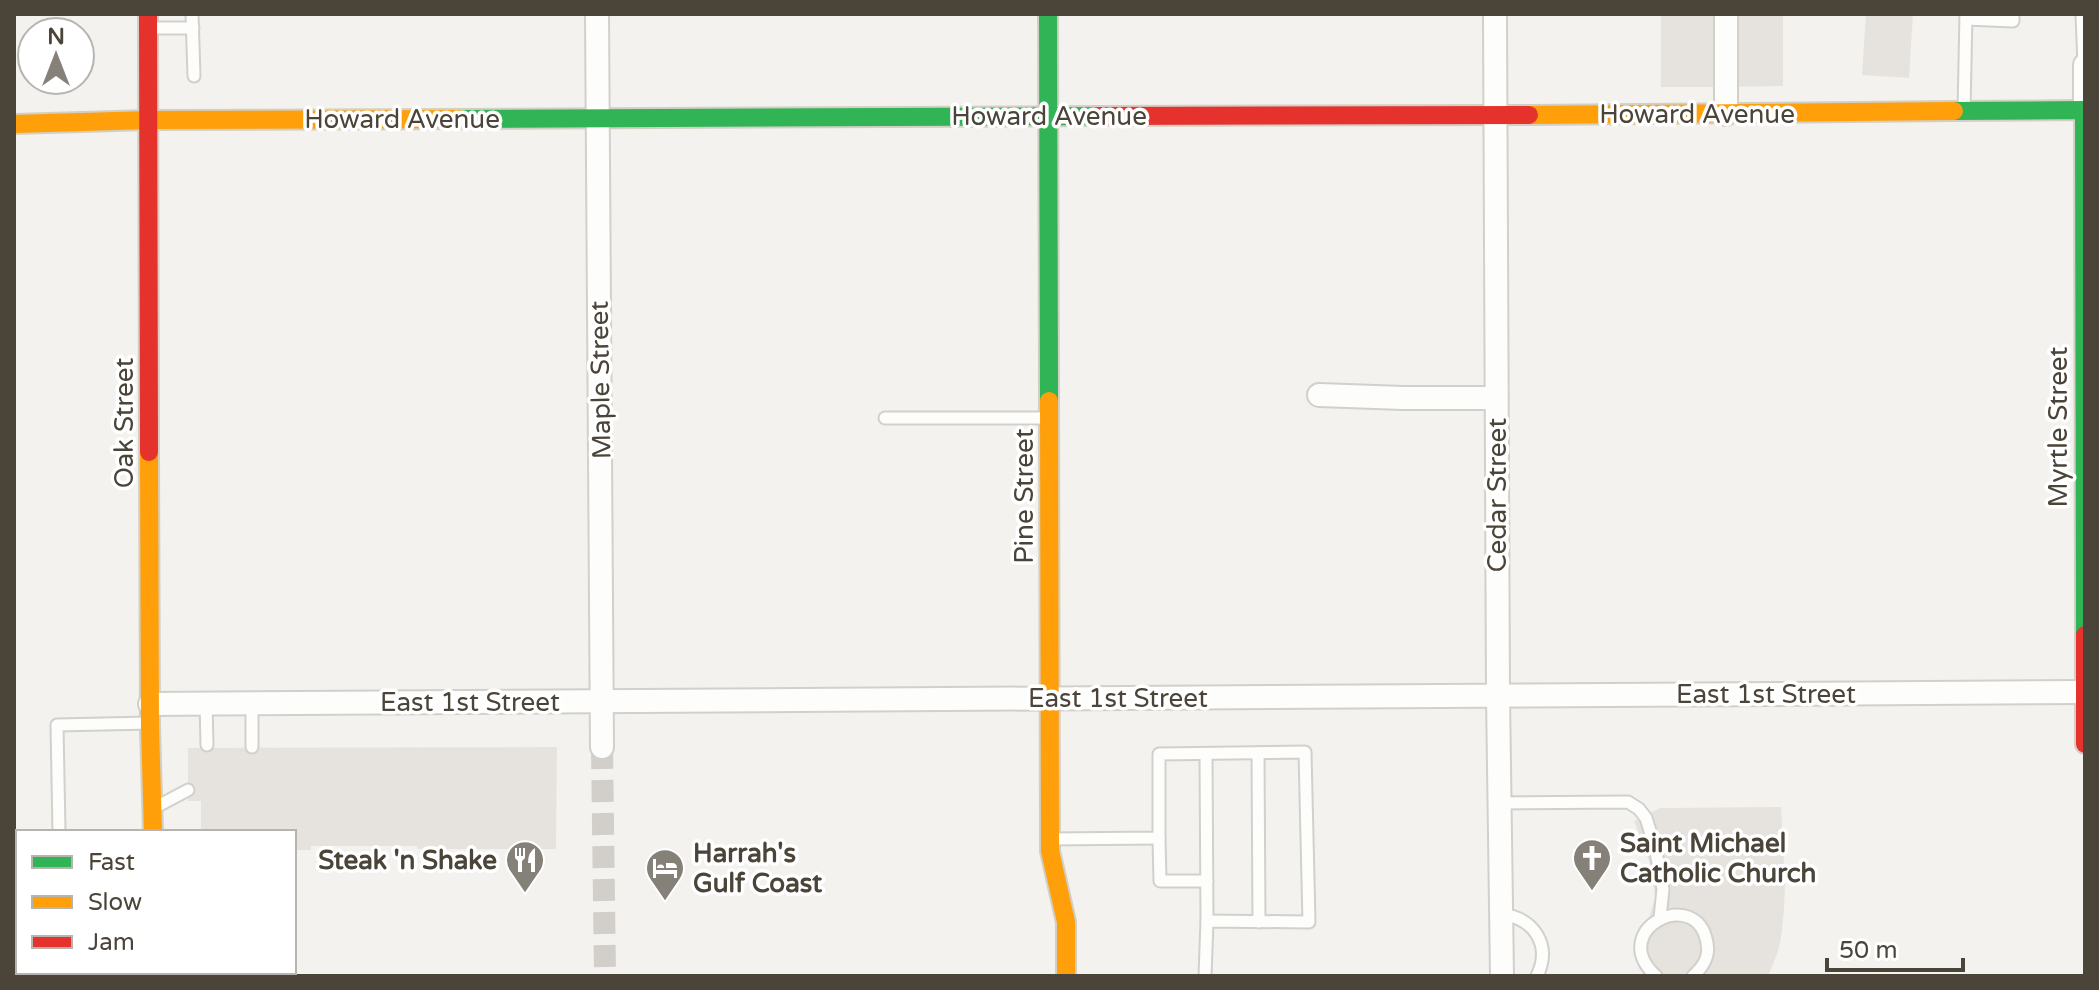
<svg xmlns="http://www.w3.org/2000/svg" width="2099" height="990" font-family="'Varela Round',sans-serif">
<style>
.parking{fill:#e6e3df}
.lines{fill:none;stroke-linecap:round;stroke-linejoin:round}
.street-tunnel{stroke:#d2cfca;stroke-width:22;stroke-dasharray:22 11;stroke-linecap:butt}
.lane-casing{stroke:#d2d0cb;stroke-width:15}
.street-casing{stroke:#d2d0cb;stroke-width:26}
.fast-casing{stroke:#d3cfc5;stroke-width:22}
.slow-casing{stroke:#d3cfc5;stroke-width:22}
.jam-casing{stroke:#d3cfc5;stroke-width:22}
.lane{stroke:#fdfdfc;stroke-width:11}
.street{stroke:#fdfdfc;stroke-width:22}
.fast{stroke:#30b455;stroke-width:18}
.slow{stroke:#ff9f0a;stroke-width:18}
.jam{stroke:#e5322d;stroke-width:18}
.labels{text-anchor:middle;stroke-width:7;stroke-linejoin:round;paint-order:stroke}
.street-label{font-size:26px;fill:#4b4439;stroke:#fff}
.poi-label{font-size:26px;font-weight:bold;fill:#4b4439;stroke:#fff;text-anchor:start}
</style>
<rect width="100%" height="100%" fill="#f4f2ee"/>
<!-- parking -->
<g class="parking">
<path d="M1661,14H1715L1716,87H1661Z"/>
<path d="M1730,14H1783V86L1731,87Z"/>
<path d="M1866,14H1913L1909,78L1862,75Z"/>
<path d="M557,747L556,849H418L417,846H311V850H294V832H201V801H188V748Z"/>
<path d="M1781,807L1785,884L1784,910L1781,938L1777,954L1768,976H1646L1639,968L1635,947L1639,931L1649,918L1655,898L1652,869L1634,821L1660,808Z"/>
</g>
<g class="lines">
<!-- street-tunnel -->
<path class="street-tunnel" d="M602,747L605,976"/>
<!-- lane casing -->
<g class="lane-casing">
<g id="lane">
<path d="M192,14L194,76"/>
<path d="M2082,14L2084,66"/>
<path d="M1966,19L2013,21V14"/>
<path d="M149,28H193"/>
<path d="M1964,111L1966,14"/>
<path d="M885,418H1049"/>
<path d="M206,703L207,745"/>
<path d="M252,703V747"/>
<path d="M1258,753L1259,922"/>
<path d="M1206,754L1207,921"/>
<path d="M1499,803L1628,802L1639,809L1646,818L1655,847L1663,889L1660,918"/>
<path d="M156,807L188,790"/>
<path d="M59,832L57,725L150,723"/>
<path d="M1159,838L1160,881H1207"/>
<path d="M1050,839L1159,838V754L1305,752L1309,922L1207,921L1205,976"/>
<path d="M1501,914C1534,918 1552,945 1537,976"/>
<path d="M59,976V972"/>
<path d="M1656,976C1605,930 1697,884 1707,943C1710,957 1703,967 1693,976"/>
</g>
</g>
<!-- street casing -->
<g class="street-casing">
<g id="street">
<path d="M597,14L602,747"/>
<path d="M1495,14L1498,695L1502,976"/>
<path d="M1726,14V114"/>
<path d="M2085,65V110"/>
<path d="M1319,395L1403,398H1496"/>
<path d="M150,704L2085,692"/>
</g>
</g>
<!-- fast casing -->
<g class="fast-casing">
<g id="fast">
<path d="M1048,14L1049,401"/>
<path d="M1954,111L2084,110L2085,635"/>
<path d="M460,119L1100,116"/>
<path d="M156,972V976"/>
</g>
</g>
<!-- slow casing -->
<g class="slow-casing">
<g id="slow">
<path d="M1529,115L1954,111"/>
<path d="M14,124L149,120L460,119"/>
<path d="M1049,401L1050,851L1066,922V976"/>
<path d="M149,452L150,727L153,832"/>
</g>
</g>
<!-- jam casing -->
<g class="jam-casing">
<g id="jam">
<path d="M148,14L149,452"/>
<path d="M1100,116L1529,115"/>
<path d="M2085,635V744"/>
</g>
</g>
<!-- lane -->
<use href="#lane" class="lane"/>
<!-- street -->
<use href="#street" class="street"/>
<!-- fast -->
<use href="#fast" class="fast"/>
<!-- slow -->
<use href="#slow" class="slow"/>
<!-- jam -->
<use href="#jam" class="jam"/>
</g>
<!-- icons -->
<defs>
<g id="church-pin" transform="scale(2)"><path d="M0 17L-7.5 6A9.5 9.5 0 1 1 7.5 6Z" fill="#868178" stroke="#fff"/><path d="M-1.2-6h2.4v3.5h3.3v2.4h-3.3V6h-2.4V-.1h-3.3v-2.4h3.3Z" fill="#fff"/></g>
<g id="restaurant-pin" transform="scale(2)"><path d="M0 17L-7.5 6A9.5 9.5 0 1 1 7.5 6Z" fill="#868178" stroke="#fff"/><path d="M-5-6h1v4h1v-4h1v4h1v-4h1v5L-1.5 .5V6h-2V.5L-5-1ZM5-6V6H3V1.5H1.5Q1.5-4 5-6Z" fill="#fff"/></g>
<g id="hotel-pin" transform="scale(2)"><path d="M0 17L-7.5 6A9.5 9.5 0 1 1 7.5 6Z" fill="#868178" stroke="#fff"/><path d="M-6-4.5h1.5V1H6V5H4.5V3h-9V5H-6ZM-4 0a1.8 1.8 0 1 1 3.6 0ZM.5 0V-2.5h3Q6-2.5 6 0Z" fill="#fff"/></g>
</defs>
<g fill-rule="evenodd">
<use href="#church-pin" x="1592" y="858"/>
<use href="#restaurant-pin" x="525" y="860"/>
<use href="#hotel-pin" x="665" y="868"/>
</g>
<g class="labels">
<!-- street labels -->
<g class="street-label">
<text x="1697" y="123">Howard Avenue</text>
<text x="1049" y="125">Howard Avenue</text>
<text x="402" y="128">Howard Avenue</text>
<text transform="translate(600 380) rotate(-91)" y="9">Maple Street</text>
<text transform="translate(124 423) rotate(-90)" y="9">Oak Street</text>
<text transform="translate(2058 427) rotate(-90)" y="9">Myrtle Street</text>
<text transform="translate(1497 495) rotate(-90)" y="9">Cedar Street</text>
<text transform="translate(1024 496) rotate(-90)" y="9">Pine Street</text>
<text x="1766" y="703">East 1st Street</text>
<text x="1118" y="707">East 1st Street</text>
<text x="470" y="711">East 1st Street</text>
</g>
<!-- poi labels -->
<g class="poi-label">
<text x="1620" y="852">Saint Michael<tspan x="1620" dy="30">Catholic Church</tspan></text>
<text x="693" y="862">Harrah's<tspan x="693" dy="30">Gulf Coast</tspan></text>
<text x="497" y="869" text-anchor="end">Steak 'n Shake</text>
</g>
</g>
<!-- border -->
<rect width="2099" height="990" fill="none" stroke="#4b4439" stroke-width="32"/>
<!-- legend -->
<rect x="16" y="830" width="280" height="144" fill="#ffffff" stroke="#b7b4b0" stroke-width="2"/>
<rect x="32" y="856" width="40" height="12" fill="#30b455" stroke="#b7b4b0" stroke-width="2"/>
<text x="88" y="870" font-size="24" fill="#4b4439">Fast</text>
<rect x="32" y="896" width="40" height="12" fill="#ff9f0a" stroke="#b7b4b0" stroke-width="2"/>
<text x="88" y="910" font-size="24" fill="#4b4439">Slow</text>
<rect x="32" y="936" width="40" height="12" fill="#e5322d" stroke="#b7b4b0" stroke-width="2"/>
<text x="88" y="950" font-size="24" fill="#4b4439">Jam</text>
<!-- north arrow -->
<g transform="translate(56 56)"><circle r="38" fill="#ffffff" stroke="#b7b4b0" stroke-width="2"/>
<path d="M0-6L14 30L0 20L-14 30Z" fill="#868178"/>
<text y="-12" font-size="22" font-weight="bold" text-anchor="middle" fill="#4b4439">N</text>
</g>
<!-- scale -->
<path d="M1827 958v12h136v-12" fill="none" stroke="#4b4439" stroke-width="4"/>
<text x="1839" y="958" font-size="24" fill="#4b4439" stroke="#ffffff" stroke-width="6" paint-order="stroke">50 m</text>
</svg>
